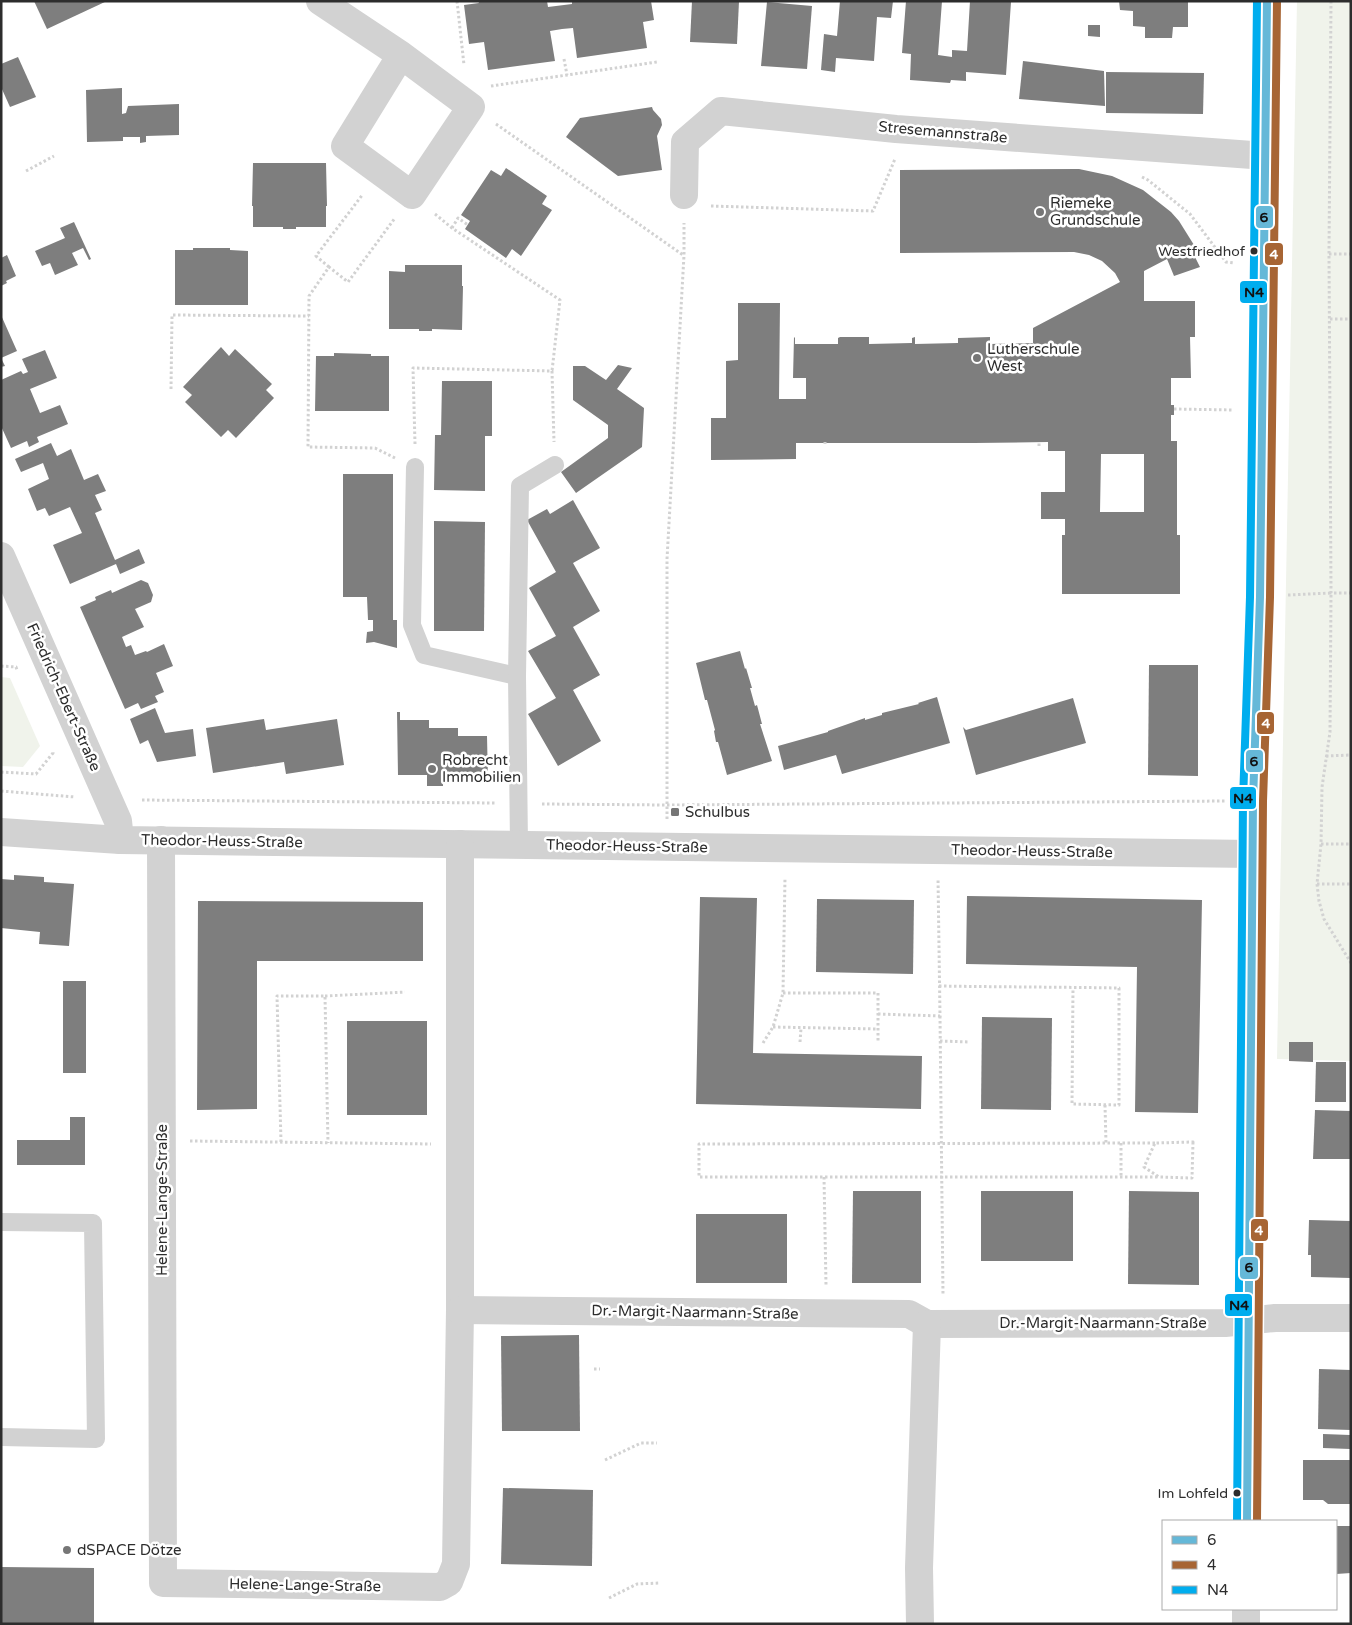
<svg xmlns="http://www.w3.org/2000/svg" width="1352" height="1625" font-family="'Varela Round',sans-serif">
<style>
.green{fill:#f0f3eb}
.building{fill:#7e7e7e;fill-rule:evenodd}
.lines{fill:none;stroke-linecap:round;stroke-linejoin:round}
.path{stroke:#d2d2d2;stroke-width:3;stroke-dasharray:2.5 2.5;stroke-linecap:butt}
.service{stroke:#d2d2d2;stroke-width:18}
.minor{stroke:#d2d2d2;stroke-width:28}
.bus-1-casing{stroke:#fff;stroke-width:11}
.bus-2-casing{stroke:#fff;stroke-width:11}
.bus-3-casing{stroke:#fff;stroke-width:11}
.bus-1{stroke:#65b8d8;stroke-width:8}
.bus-2{stroke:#a76534;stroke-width:8}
.bus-3{stroke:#00adee;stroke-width:8}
.poi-dot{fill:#767676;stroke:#fff;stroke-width:2}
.bus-dot{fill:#2d2d2d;stroke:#fff;stroke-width:2}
.labels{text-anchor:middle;stroke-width:5;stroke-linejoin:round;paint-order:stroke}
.bus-label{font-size:14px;fill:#2d2d2d;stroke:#fff;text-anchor:end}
.street-label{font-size:15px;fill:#2d2d2d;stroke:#fff}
.poi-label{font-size:15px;fill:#2d2d2d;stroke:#fff;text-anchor:start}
.line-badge{stroke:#fff;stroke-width:2}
.badge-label{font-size:14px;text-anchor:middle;font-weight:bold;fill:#fff}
.pale-badge-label{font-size:14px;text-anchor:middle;font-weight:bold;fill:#111}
</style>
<rect width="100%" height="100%" fill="#fff"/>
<!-- green -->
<g class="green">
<path d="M1297,1H1351V1061L1277,1059Z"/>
<path d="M1,677L10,678L40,746L23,767L1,766Z"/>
</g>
<!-- building -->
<g class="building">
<path d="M34,1H107L47,29Z"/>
<path d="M478,1H547L548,7L572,4V1H651L654,20L643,22L647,48L577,58L573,28L562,29L550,31L555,61L488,70L484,42L469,44L464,5L479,3Z"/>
<path d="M692,1H739L737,44L690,42Z"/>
<path d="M840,1H893L891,18L877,17L874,61L836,58L835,72L821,70L824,34L837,36Z"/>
<path d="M906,1H942L938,55L952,57V50L967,51L970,1L1011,2L1006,75L966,72V81L951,80L950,83L910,80L911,54L902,53Z"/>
<path d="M1119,1H1188V27H1173L1172,38H1145V27L1133,26V11L1120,10Z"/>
<path d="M767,2L812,6L807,69L761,66Z"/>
<path d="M1088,25H1100V37L1088,36Z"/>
<path d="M18,57L36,97L10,107L1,87V64Z"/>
<path d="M1023,61L1104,71L1105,106L1019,99Z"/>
<path d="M1106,72L1204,73L1203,114L1106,113Z"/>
<path d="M122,88V114L126,113L128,106L179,104V135L146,136V142L140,143V137H123V141L87,142L86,90Z"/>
<path d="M652,107L653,110L661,119L662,125L657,136L662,170L618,176L566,137L580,118Z"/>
<path d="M253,163H326L327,206H326V227H296V229H283V227H253V206H252Z"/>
<path d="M506,168L547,196L542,204L552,210L521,256L512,249L506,258L465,229L470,221L461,215L491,170L501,176Z"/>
<path d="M1079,169L1112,176L1143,190L1171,212L1179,221L1194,245L1190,247L1200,267L1174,276L1167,259L1144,271V301H1195V337H1190L1191,378H1171V405H1174V415H1171V441H1177V535H1180V594H1062V535H1065V519H1041V492H1065V451H1048V442L974,443H796V459L711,460V418H726V361L738,360V303H780L779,399H806V378H793L794,337L795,338V344H838V338L840,337H869V344L912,343V338L915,337V344L958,343V338L990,337V344L1033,343V328L1120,282L1115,273L1102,261L1089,255L1074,252L900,253V170ZM1101,454H1144V512H1100Z"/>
<path d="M74,222L91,259L89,260L83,248L72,253L78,265L55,275L50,263L42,266L35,251L65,238L60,228Z"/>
<path d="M193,248H230V250L248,251V305H175V250H193Z"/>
<path d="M7,255L16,276L6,281L7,283L1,286V258Z"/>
<path d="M405,265H462V286H463L462,330L432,329V331H419V329H389V271L405,272Z"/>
<path d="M1,315L17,351L1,358L5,366L1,367Z"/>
<path d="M221,347L229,356L235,349L272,384L266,390L274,398L236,438L228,430L221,437L185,402L192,395L183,387Z"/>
<path d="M45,350L57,378L30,389L40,413L60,405L68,424L37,437L39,442L29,447L27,441L11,448L1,426V380L21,371L23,374L28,372L22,359Z"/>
<path d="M334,353L371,354V356H389V411H315L316,356H334Z"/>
<path d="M618,365L632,368L617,389L644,408L642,447L576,493L561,472L608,438V425L573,400V366H585L606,380Z"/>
<path d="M442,381H492V436H485V491L434,490L435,435H441Z"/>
<path d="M51,443L57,456L71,449L84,480L98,474L106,491L95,495L102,510L95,513L115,560L139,549L145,563L120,574L116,564L70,584L53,545L82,533L70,507L49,516L45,508L37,511L28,489L49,479L43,463L21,472L15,459Z"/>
<path d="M343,474H393V620H397V648L374,642L366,643L367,632L373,631V620H368L367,597H343Z"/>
<path d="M573,500L600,548L573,563L600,611L573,627L600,675L573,690L601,741L558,766L528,714L556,698L528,651L556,636L529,588L556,572L527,520L547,509L550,514Z"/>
<path d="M434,521L485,522L484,631H434Z"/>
<path d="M141,580L148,583L153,595L151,602L135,609L144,627L122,637L126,647L131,645L135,655L146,651L147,652L164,644L173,666L156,673L164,692L155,696L158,702L141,709L138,703L125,709L80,607L96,600L95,597L111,590L112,593Z"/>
<path d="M740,651L745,669L746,668L752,688H750L755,706L757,705L762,724H760L772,761L727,775L718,742H716L714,731L715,730L707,700H705L696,663Z"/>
<path d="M1149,665H1198V776L1148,775Z"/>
<path d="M937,697L950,743L842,774L836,755L784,770L778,746L828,732V731L865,718V720L882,715V713L919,704L918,703Z"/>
<path d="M1073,698L1086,743L976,775L963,727L966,730Z"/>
<path d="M155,708L165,733L193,729L196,756L157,762L148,740L140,744L130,719Z"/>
<path d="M397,712H400V720H429V728H458V736H487L488,781H443V786H427V775H398Z"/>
<path d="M264,719L266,730L337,719L344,765L286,774L284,762L213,773L206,728Z"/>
<path d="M14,875L44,877V882L74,884L69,946L39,944L40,932L1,928V879L14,880Z"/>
<path d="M967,896L1202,900L1198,1113L1135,1112L1137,967L966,964Z"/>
<path d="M700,897L757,898L753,1053L922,1056L921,1109L696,1104Z"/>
<path d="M817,899L914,900L913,974L816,972Z"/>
<path d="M198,901L423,902V961H257V1109L197,1110Z"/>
<rect x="63" y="981" width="23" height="92"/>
<path d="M982,1017L1052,1018L1051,1110L981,1109Z"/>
<rect x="347" y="1021" width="80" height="94"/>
<path d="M1289,1042H1313V1062L1289,1061Z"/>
<path d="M1316,1062H1346V1102H1315Z"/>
<path d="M1315,1110L1351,1111V1159H1313Z"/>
<path d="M70,1117H85V1165H17V1140H70Z"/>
<path d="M853,1191H921V1283H852Z"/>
<rect x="981" y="1191" width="92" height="70"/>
<path d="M1129,1191L1199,1192V1285L1128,1284Z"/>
<rect x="696" y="1214" width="91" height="69"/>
<path d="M1309,1220L1351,1221V1278L1311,1277V1255H1308Z"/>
<path d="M579,1335L580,1431H502L501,1336Z"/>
<path d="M1319,1369L1351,1370V1430L1318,1429Z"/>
<path d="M1323,1434L1350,1435V1449L1323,1448Z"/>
<path d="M1303,1460H1351V1504H1328L1323,1500H1303Z"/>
<path d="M503,1488L593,1490L592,1566L501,1564Z"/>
<path d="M1336,1526H1351V1573L1336,1574Z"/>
<path d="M1,1567L94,1568V1624H1Z"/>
</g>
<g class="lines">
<!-- path -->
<g class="path">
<path d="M457,1L464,65"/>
<path d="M1331,1L1329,254L1331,593H1351"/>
<path d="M564,59L567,75"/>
<path d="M491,86L657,62"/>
<path d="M496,124L683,255"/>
<path d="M26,171L54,156"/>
<path d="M1142,177L1148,180L1190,214L1226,262L1234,263"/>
<path d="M711,206L873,211L895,159"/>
<path d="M435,214L452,228L560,300L552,371"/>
<path d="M452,228L458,218L468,225"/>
<path d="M1329,254H1351"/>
<path d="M329,267L316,256L363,194"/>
<path d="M1330,319H1351"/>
<path d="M171,389L172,315L309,316"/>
<path d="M1174,409L1234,410"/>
<path d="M415,444L413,368L552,371L554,442"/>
<path d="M825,444V442"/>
<path d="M1039,446V442"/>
<path d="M395,458L375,448L308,447L309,296L329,267L348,282L395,218"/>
<path d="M1288,595L1331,593L1330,732L1322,787L1321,844L1317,884L1319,901L1324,919L1351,963"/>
<path d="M1,666L16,667L17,670"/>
<path d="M1326,756L1351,755"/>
<path d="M1,772L36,774L53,753L52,751"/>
<path d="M1,791L75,797"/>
<path d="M142,800L495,803"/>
<path d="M542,804L667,805L1225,801"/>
<path d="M667,819V559L684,255V223"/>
<path d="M1321,844H1351"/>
<path d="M1317,884H1351"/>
<path d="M939,986C999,987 1059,987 1119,988V1105L1072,1104L1073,988"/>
<path d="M783,993H878V1043"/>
<path d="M325,996L405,992"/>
<path d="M878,1014L940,1016L938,878"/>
<path d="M940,1016L943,1295"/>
<path d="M773,1027L878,1029"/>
<path d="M940,1041L970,1042"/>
<path d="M800,1042L801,1028"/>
<path d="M763,1043L773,1027L783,993L785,878"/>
<path d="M1105,1105L1106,1143"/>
<path d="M190,1141L431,1144"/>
<path d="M281,1142L277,996H325L328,1143"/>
<path d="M1193,1142L1192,1178L1159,1177L1144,1167L1155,1143Z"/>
<path d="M1121,1143V1177"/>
<path d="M1155,1143L699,1144V1177H1159"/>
<path d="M824,1177L826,1285"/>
<path d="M594,1369H600"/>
<path d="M605,1460L641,1443H657"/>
<path d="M609,1598L637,1584L659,1583"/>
</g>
<!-- service -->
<g class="service">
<path d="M415,467L412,625L424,655L517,676"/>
<path d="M519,845L517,676L520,486L555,465"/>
<path d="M1,1222L93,1223L96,1439L1,1437"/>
</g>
<!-- minor -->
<g class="minor">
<path d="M320,1L401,55L471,107L412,195L345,146L401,55"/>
<path d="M684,195L685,142L721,111L896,129L1266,156"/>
<path d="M1,556L118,821L120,840"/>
<path d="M1,832L120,840L1253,854"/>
<path d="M161,840L163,1583L440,1587L449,1582L456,1564L460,1310V844"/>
<path d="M460,1310L909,1314L927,1324L1225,1323L1275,1318H1351"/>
<path d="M1247,1521L1253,801L1260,597L1267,1"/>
<path d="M920,1624L919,1568L927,1324"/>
<path d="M1246,1624V1609"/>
</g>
<!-- bus-1 casing -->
<g class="bus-1-casing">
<path id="bus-1" d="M1247,1521L1253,801L1260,597L1267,1"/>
</g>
<!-- bus-2 casing -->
<g class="bus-2-casing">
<path id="bus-2" d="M1257,1521L1263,801L1270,597L1277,1"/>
</g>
<!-- bus-3 casing -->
<g class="bus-3-casing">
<path id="bus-3" d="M1237,1521L1243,801L1250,597L1257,1"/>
</g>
<!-- bus-1 -->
<use href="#bus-1" class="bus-1"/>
<!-- bus-2 -->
<use href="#bus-2" class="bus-2"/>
<!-- bus-3 -->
<use href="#bus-3" class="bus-3"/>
</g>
<!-- markers -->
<g class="poi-dot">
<circle cx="1040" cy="212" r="5"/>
<circle cx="977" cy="358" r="5"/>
<circle cx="432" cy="769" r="5"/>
<rect x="670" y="807" width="10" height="10" rx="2.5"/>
<circle cx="67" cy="1550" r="5"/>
</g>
<g class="bus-dot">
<circle cx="1254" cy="251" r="4.5"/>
<circle cx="1237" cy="1493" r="4.5"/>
</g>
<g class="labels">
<!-- bus labels -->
<g class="bus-label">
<text x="1245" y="256">Westfriedhof</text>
<text x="1228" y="1498">Im Lohfeld</text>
</g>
<!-- street labels -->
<g class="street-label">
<text transform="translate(943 132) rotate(5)" y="5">Stresemannstraße</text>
<text transform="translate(64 697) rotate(66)" y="5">Friedrich-Ebert-Straße</text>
<text transform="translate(222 841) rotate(1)" y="5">Theodor-Heuss-Straße</text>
<text transform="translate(627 846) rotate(1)" y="5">Theodor-Heuss-Straße</text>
<text transform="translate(1032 851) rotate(1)" y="5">Theodor-Heuss-Straße</text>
<text transform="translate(162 1200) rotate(-90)" y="5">Helene-Lange-Straße</text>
<text transform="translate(695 1312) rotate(1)" y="5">Dr.-Margit-Naarmann-Straße</text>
<text x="1103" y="1328">Dr.-Margit-Naarmann-Straße</text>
<text transform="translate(305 1585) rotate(1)" y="5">Helene-Lange-Straße</text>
</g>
<!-- poi labels -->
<g class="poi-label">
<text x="1050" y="208">Riemeke<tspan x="1050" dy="17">Grundschule</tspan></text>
<text x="987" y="354">Lutherschule<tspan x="987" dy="17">West</tspan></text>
<text x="442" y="765">Robrecht<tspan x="442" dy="17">Immobilien</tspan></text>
<text x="685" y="817">Schulbus</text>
<text x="77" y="1555">dSPACE Dötze</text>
</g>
</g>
<g class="line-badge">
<rect x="1255" y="205" width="19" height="24" rx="5" fill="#65b8d8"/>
<rect x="1264" y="242" width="20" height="24" rx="5" fill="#a76534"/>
<rect x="1239" y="280" width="29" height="24" rx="5" fill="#00adee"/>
<rect x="1256" y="711" width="19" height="24" rx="5" fill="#a76534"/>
<rect x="1245" y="749" width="19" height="24" rx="5" fill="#65b8d8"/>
<rect x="1229" y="786" width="28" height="24" rx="5" fill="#00adee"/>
<rect x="1250" y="1218" width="19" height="24" rx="5" fill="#a76534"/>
<rect x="1239" y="1256" width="20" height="24" rx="5" fill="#65b8d8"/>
<rect x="1224" y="1293" width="29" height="24" rx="5" fill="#00adee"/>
</g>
<g class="badge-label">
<text x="1274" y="259">4</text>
<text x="1266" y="728">4</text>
<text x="1259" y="1235">4</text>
</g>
<g class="pale-badge-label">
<text x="1264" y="222">6</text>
<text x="1254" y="297">N4</text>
<text x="1254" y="766">6</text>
<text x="1243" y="803">N4</text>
<text x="1249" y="1272">6</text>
<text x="1239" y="1310">N4</text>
</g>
<!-- border -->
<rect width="1352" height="1625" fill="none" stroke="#2d2d2d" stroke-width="5"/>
<!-- legend -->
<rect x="1162" y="1520" width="175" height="90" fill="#ffffff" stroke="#ababab"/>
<rect x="1172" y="1536" width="25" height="8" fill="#65b8d8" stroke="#ababab"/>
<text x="1207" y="1545" font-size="15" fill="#2d2d2d">6</text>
<rect x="1172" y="1561" width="25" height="8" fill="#a76534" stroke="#ababab"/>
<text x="1207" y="1570" font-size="15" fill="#2d2d2d">4</text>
<rect x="1172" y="1586" width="25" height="8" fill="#00adee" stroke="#ababab"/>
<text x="1207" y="1595" font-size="15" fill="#2d2d2d">N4</text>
</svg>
